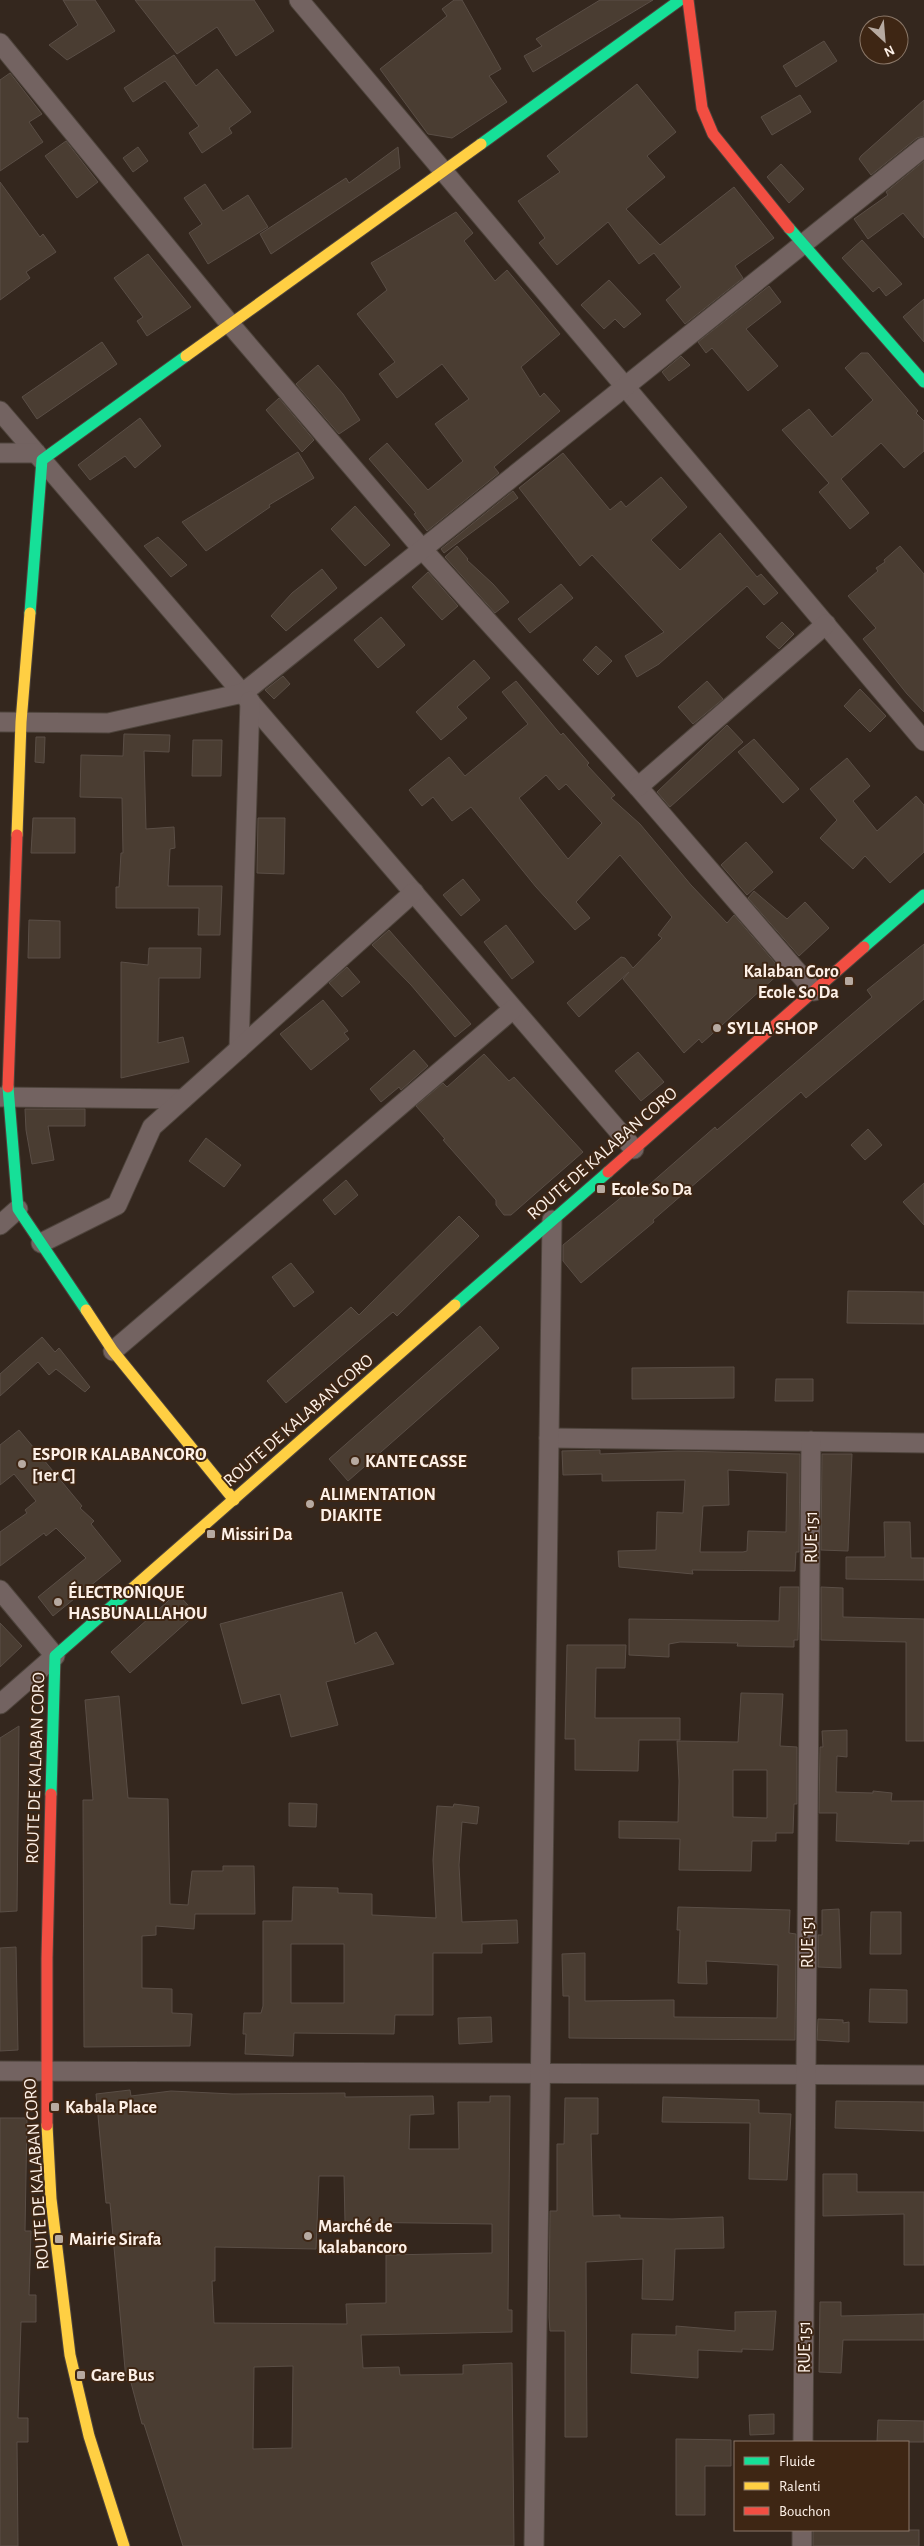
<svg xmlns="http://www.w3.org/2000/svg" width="924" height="2546" font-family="'Alegreya Sans',sans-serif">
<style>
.building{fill:#4a3d32;stroke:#5a4e46;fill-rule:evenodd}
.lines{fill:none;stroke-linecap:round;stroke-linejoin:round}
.street-casing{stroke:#4e443c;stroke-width:21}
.fast-casing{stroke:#4e443c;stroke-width:13}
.slow-casing{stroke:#4e443c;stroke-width:13}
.jam-casing{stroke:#4e443c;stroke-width:13}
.street{stroke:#736361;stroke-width:19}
.fast{stroke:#16e098;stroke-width:11}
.slow{stroke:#ffcf43;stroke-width:11}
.jam{stroke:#f24e42;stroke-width:11}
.poi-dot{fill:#b7aaa1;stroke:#3e2614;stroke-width:2}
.labels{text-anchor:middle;stroke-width:4;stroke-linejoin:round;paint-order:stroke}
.poi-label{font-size:18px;font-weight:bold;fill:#fdf0e7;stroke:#3e2614;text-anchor:start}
.street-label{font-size:18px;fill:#fdf0e7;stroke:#3e2614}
</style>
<rect width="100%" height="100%" fill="#34271e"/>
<!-- building -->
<g class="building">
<path d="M63,0H95L115,31L67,60L49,45L78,25Z"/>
<path d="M135,0H254L274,31L236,56L217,27L177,54Z"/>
<path d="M454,0H462L501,69L489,76L507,102L452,138L428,134L380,69L447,16L442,9Z"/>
<path d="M600,0H653L533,72L524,56L542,46L536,39Z"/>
<path d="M824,41L837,61L796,87L783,66Z"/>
<path d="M174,55L196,86L217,69L251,112L229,128L232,133L202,153L189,133L199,126L165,81L133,102L124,88Z"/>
<path d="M10,73L42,114L29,122L43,142L0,171V80Z"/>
<path d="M637,84L676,132L647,156L665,177L626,209L660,245L734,187L774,238L735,266L743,278L685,324L666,300L681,287L654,253L639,264L608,222L557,265L539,243L545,238L518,201L560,172L547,156Z"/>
<path d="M800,95L811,112L772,135L761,117Z"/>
<path d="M924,100V136L917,138L871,175L859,159L861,156Z"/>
<path d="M66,141L98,182L77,198L45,156Z"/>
<path d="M138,147L148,161L133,172L123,158Z"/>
<path d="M398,147L400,168L271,254L260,234L346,178L349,183Z"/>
<path d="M924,161V238L903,213L868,239L854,219L888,195L886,192Z"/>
<path d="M781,164L804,189L789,203L767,177Z"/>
<path d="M0,182L40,237L43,234L56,252L26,272L30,278L0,300Z"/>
<path d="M205,184L223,211L248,195L268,227L208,264L189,233L202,224L184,198Z"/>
<path d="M456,212L473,233L464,241L495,281L507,270L560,334L521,367L540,397L544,393L560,411L494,467L499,473L427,531L414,514L416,513L369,459L387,443L428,490L463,461L435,424L469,399L442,364L397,398L379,374L395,362L357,314L387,290L371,263Z"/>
<path d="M862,240L902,284L886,296L879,287L873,292L842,258Z"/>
<path d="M148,254L191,307L147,336L137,321L143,317L114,278Z"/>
<path d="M609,280L641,314L624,328L615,319L604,329L581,305Z"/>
<path d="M769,286L781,302L746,329L778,366L748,391L712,348L706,353L698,342Z"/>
<path d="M924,299V342L903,317Z"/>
<path d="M102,342L117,364L37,419L22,397Z"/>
<path d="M861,353H868L918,411L916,413L924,421V451L904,468L881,443L841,479L869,513L850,529L819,492L829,483L782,430L809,409L832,437L873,400L845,368Z"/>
<path d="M681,356L690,365L669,381L662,372Z"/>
<path d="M318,365L343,394L360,420L339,434L296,384Z"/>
<path d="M279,398L314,440L302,452L266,410Z"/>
<path d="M140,418L161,446L135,468L125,456L90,480L78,465Z"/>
<path d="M298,452L314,478L269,505L270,507L206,551L182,522Z"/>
<path d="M563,453L610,510L621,501L626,507L661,477L687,507L651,540L680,570L720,533L757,577L761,574L778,593L764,605L747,586L659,664L637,677L625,656L664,632L592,555L580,566L519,488Z"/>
<path d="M513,491L518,498L444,553L441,549Z"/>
<path d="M355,506L390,545L365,566L331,529Z"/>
<path d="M158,537L187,565L171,577L144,546Z"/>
<path d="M457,546L468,559L467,560L493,584L509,602L495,613L445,557Z"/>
<path d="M900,546L924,574V712L907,694L863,639L876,628L848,596L878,571L876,568L885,562L884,560Z"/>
<path d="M322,569L337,588L286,631L271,616L292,593Z"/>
<path d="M428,572L458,606L442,620L412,587Z"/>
<path d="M561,584L573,598L530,633L518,619Z"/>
<path d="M381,617L405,645L378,668L354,640Z"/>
<path d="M782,622L794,634L779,649L766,637Z"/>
<path d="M596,646L612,661L598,675L583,660Z"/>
<path d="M474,660L490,678L457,707L467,718L441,740L416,712Z"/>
<path d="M283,676L290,684L274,699L265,690Z"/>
<path d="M516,681L561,735L563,733L589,763L587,765L615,795L611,798L640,824L691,885L727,923L734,915L782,971L702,1043L699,1039L684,1053L623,979L629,972L579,1017L567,1003L621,957L625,958L633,968L662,938L658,935L672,917L620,855L576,902L590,918L575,930L536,887L471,807L452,821L433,797L422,806L409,790L449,757L465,776L528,724L502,692ZM546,775L559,790L566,784L602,823L568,859L519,798Z"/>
<path d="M707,681L723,699L693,724L678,707Z"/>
<path d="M860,689L886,716L870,732L844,706Z"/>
<path d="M727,725L743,742L670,807L657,792Z"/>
<path d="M124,734L170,735L169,752L144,751L146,829L174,827L175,848L170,849L168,886H222L220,935H198L199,908H116V887H119L121,853H123L122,798L80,797L81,755L123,756Z"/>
<path d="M36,737H45L44,763L35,762Z"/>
<path d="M754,739L799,789L783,803L738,752Z"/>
<path d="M193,740H222L221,776H192Z"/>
<path d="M847,758L870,786L853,801L877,831L916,796L924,805V852L890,883L865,856L853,869L820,838L837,820L810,789Z"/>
<path d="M33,818H75V853H31Z"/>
<path d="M258,818H285L284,874L257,873Z"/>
<path d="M746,842L773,872L747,895L721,865Z"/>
<path d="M463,879L480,900L461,916L443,895Z"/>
<path d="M754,891L787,919L805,902L829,928L799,956L748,898Z"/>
<path d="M29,920L60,921V958H28Z"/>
<path d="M506,925L534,962L512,979L484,942Z"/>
<path d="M389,930L471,1024L455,1037L411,985L372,945Z"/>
<path d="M924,944V999L806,1098L801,1092L653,1220L654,1222L581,1283L563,1261V1245L629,1191L634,1198L715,1127L717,1130L872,997L867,990Z"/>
<path d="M149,948H201L200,978H159L158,1043L183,1037L189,1062L121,1078V962L148,965Z"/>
<path d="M347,967L360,982L342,997L329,983Z"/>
<path d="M323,1000L348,1031L344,1033L349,1039L311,1070L280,1034Z"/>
<path d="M414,1050L428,1066L401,1090L399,1087L381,1102L370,1089Z"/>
<path d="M638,1052L664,1082L641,1101L615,1071Z"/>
<path d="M484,1054L509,1081L514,1077L583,1152L511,1215H504L496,1205V1200L443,1140L445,1139L416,1106L443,1083L447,1087Z"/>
<path d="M25,1109H85V1126H48L54,1160L32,1164L26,1130Z"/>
<path d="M868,1129L882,1145L865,1160L851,1145Z"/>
<path d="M206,1138L241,1165L224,1187L189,1161Z"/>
<path d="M346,1180L358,1195L335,1215L323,1200Z"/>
<path d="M924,1183V1225L903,1202Z"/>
<path d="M459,1216L479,1236L397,1316L393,1312L286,1403L267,1381L351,1307L359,1315Z"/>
<path d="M291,1263L314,1292L294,1307L272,1277Z"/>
<path d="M848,1291L924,1292V1324L847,1323Z"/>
<path d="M480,1326L499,1348L348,1481L329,1459Z"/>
<path d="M42,1337L55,1352L59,1348L90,1387L85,1392L56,1369L49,1375L38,1362L0,1396V1374Z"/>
<path d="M734,1367V1398L632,1399V1368Z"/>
<path d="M776,1379H813V1401H775Z"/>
<path d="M19,1430L82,1506L80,1508L94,1521L91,1524L121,1561L53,1616L38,1597L86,1558L56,1528L46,1536L44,1533L0,1566V1532L27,1513L25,1510L36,1501L14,1474L0,1485V1445Z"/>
<path d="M600,1450V1454L678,1451L800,1454L799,1552H796L795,1571L692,1570L693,1574L619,1567L618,1551L656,1550L657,1512L683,1513L685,1480L602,1481V1474L563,1475L562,1451ZM728,1470L787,1473L786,1532L748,1531L747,1551L743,1552H700L703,1506L729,1505Z"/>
<path d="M822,1454H852L848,1551L821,1550Z"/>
<path d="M884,1522H910L911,1558H924V1580L846,1579V1557H885Z"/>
<path d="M780,1587H799L798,1640H794V1647L737,1646L738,1643L680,1642L669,1644V1657L629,1655V1619L779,1621Z"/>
<path d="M821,1587L843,1588V1617L924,1619V1741H906V1642L821,1640Z"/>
<path d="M342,1592L355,1644L376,1632L394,1664L326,1682L338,1725L291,1737L280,1694L242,1704L220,1624Z"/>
<path d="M177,1593L196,1614L130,1673L111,1652Z"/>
<path d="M0,1623L22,1646L0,1667Z"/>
<path d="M567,1645H626L625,1668H596L595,1718H680V1740H639L638,1771L575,1770V1739H565Z"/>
<path d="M741,1693L783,1694L780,1746L797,1747V1804H794L793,1833H776V1841H752L751,1871L679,1870L680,1839L619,1838V1821L678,1822L679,1781L677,1741L738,1742ZM733,1770H767V1818L733,1817Z"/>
<path d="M119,1696L128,1798L168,1799L170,1904L188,1905L192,1871H223V1866H254L255,1914H195L194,1929L156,1926V1935L142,1936V1988L172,1989V2013L192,2014L190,2046L84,2047L83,1800H93L85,1700Z"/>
<path d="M19,1726L17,1911L0,1912V1738Z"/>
<path d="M847,1730V1757L837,1756L836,1792L873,1793V1791L892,1793L891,1801H924V1841H909V1844L836,1841L837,1813H819L820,1747H823L822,1731Z"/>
<path d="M289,1803L317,1804L316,1827L289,1826Z"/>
<path d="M454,1804L479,1807L477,1824L462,1822L459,1865L462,1922L517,1920L518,1943L482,1944V1953H433V2015H395L394,2034L294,2033L293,2056L245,2054L246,2034H243L244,2013H261L263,2006V1921H292L293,1887L338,1888V1893L372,1894V1915L436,1918L433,1860L437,1806L453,1807ZM291,1944H344V2003H291Z"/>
<path d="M678,1907L790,1910L789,1933L796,1934L795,2040L569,2038V1996H563L562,1954L585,1953V2001L674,2000V2017L777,2018L778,1965L706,1961L707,1984L678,1983L680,1930H677Z"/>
<path d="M839,1909L841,1968L818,1967V1935H822V1910Z"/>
<path d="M871,1912H901V1954H870Z"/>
<path d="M16,1947L18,2050L0,2051V1948Z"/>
<path d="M870,1989L907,1990V2023L869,2022Z"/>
<path d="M491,2017L492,2042L459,2044L458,2018Z"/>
<path d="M818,2019L843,2020V2023L849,2022V2042L817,2040Z"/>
<path d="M130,2090L131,2096L171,2091L233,2094L345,2093V2097L433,2096L434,2114L410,2115L409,2149H459L458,2102H490V2096H510L508,2310H512V2332L361,2335L363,2368L399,2367L400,2375L463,2374V2365L512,2363L514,2546H183L144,2424H142L130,2379L126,2380L110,2203H106L96,2094ZM319,2176H344L345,2222L492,2224V2253L386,2255V2303L346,2304L347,2324L214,2323L212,2281H215V2247L316,2249ZM293,2366L292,2448L253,2449L254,2367Z"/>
<path d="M663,2097L759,2100V2113L791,2114L787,2180L749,2179L750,2123L662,2122Z"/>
<path d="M565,2098H598V2134H591L593,2216L620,2215V2218L672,2219L723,2217L724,2248L675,2249L673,2300L642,2299L643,2259L586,2262L587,2437H565V2331H550L549,2317L550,2211H557V2144H564Z"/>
<path d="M836,2101L924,2102V2131L835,2128Z"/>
<path d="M0,2118H27L25,2231H31L29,2295H36V2322H21L18,2418H28V2442H17L18,2546H0Z"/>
<path d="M823,2174H857V2192H924V2265H904V2214L823,2216Z"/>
<path d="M820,2302H841V2316L924,2314V2340H843L841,2373L819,2372Z"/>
<path d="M776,2311L773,2350L742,2349V2352L698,2350V2378L631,2373L632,2334L676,2335V2326L735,2331V2312Z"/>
<path d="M774,2414V2434L750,2435L749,2415Z"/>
<path d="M878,2420L924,2421V2442H877Z"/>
<path d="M676,2439L731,2440V2466H705V2515H676Z"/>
<rect x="813" y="2530" width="106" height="16"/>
</g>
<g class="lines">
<!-- street casing -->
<g class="street-casing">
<g id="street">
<path d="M299,0L924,741"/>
<path d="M0,43L230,324L423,550L638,787L814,991"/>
<path d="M0,411L634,1149"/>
<path d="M0,453H36"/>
<path d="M0,722L108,723L243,693L924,147"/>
<path d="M638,787L826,624"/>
<path d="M239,1049L250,701"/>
<path d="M0,1097L183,1099"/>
<path d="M0,1225L18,1209"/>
<path d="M41,1243L117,1205L152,1127L414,892"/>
<path d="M113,1351L513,1009"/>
<path d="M549,1438L924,1443"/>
<path d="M0,1590L55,1656L0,1704"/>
<path d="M0,2071L924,2075"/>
<path d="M803,2442L811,1441"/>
<path d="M534,2546L552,1220"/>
<path d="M802,2546V2530"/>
</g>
</g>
<!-- fast casing -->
<g class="fast-casing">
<g id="fast">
<path d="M481,144L680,0"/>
<path d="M789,228L924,382"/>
<path d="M30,613L42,460L186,356"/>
<path d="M864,947L924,895"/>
<path d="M8,1087L18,1209L86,1310"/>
<path d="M455,1305L608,1172"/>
<path d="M51,1794L55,1656L127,1593"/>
</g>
</g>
<!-- slow casing -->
<g class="slow-casing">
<g id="slow">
<path d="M186,356L481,144"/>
<path d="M17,835L21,722L30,613"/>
<path d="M86,1310L113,1351L234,1500"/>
<path d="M127,1593L455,1305"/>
<path d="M47,2125L51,2199L70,2355L89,2436L124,2546"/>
</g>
</g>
<!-- jam casing -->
<g class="jam-casing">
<g id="jam">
<path d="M688,0L702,108L713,134L789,228"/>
<path d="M8,1087L17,835"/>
<path d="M608,1172L864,947"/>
<path d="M47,2125V1958L51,1794"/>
</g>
</g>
<!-- street -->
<use href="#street" class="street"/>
<!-- fast -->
<use href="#fast" class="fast"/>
<!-- slow -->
<use href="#slow" class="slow"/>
<!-- jam -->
<use href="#jam" class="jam"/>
</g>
<!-- markers -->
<g class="poi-dot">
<rect x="844" y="976" width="10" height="10" rx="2.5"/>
<circle cx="717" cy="1028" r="5"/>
<rect x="596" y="1184" width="10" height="10" rx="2.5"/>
<circle cx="355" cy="1461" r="5"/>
<circle cx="22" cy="1464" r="5"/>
<circle cx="310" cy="1504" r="5"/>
<rect x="206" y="1529" width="10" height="10" rx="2.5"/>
<circle cx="58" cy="1602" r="5"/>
<rect x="50" y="2102" width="10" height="10" rx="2.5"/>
<circle cx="308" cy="2236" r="5"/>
<rect x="54" y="2234" width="10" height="10" rx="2.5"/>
<rect x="76" y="2370" width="10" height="10" rx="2.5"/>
</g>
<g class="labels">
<!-- poi labels -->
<g class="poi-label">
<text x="839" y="977" text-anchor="end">Kalaban Coro<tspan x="839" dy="21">Ecole So Da</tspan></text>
<text x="727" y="1034">SYLLA SHOP</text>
<text x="611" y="1195">Ecole So Da</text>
<text x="32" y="1460">ESPOIR KALABANCORO<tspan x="32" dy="21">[1er C]</tspan></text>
<text x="365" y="1467">KANTE CASSE</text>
<text x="320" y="1500">ALIMENTATION<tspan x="320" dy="21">DIAKITE</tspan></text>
<text x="221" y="1540">Missiri Da</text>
<text x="68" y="1598">ÉLECTRONIQUE<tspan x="68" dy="21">HASBUNALLAHOU</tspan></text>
<text x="65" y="2113">Kabala Place</text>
<text x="318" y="2232">Marché de<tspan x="318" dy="21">kalabancoro</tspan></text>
<text x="69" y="2245">Mairie Sirafa</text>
<text x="91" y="2381">Gare Bus</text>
</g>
<!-- street labels -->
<g class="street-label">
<text transform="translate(602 1153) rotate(-41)" y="6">ROUTE DE KALABAN CORO</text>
<text transform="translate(298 1420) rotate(-41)" y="6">ROUTE DE KALABAN CORO</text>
<text transform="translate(811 1537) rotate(-90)" y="6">RUE 151</text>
<text transform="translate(35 1768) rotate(-88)" y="6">ROUTE DE KALABAN CORO</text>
<text transform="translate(807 1942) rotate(-90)" y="6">RUE 151</text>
<text transform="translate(36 2174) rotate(-94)" y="6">ROUTE DE KALABAN CORO</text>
<text transform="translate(804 2347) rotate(-90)" y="6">RUE 151</text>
</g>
</g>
<!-- legend -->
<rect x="734" y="2441" width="175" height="90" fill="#3e2614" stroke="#8a7768"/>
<rect x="744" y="2457" width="25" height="8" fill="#16e098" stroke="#8a7768"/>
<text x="779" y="2466" font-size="15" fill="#fdf0e7">Fluide</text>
<rect x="744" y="2482" width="25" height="8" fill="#ffcf43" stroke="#8a7768"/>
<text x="779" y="2491" font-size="15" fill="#fdf0e7">Ralenti</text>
<rect x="744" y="2507" width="25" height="8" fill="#f24e42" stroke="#8a7768"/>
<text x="779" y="2516" font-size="15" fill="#fdf0e7">Bouchon</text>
<!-- north arrow -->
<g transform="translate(884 40) rotate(154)"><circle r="24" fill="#3e2614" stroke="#8a7768"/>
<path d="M0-4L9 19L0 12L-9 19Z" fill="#b7aaa1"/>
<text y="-8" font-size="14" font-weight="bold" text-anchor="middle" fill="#fdf0e7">N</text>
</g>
</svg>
